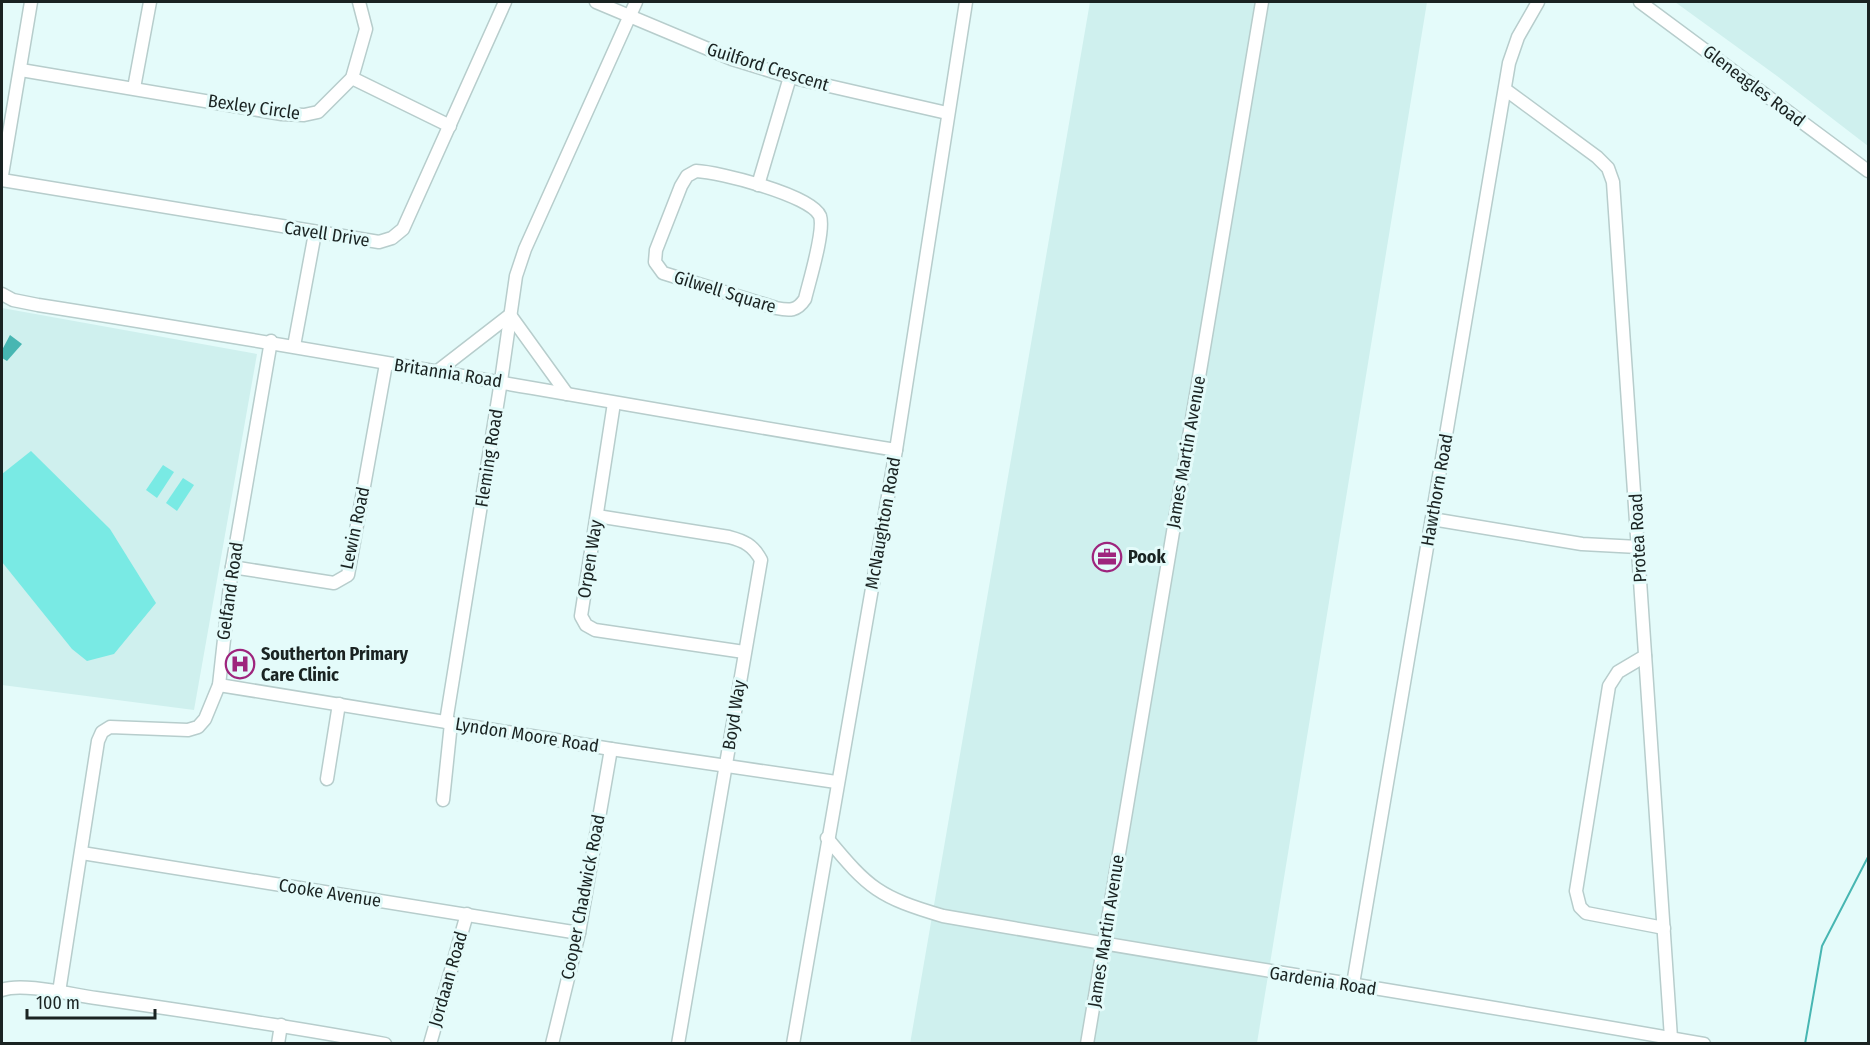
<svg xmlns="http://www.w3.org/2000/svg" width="1870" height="1045" font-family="'Fira Sans Condensed',sans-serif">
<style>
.built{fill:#cff0ee}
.green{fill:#79eae4}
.water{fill:#47b6b2}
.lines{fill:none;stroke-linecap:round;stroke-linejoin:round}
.stream{stroke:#47b6b2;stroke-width:2}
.minor-casing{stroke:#b7cdcc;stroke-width:15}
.minor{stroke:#fff;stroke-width:12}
.labels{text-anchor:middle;stroke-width:6;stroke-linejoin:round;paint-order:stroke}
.street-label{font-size:18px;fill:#1a2322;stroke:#e4fbfa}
.poi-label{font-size:18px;font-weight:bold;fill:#1a2322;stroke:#e4fbfa;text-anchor:start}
</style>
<rect width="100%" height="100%" fill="#e4fbfa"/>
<!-- built -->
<g class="built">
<path d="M1090,2H1427L1257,1043L910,1044Z"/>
<path d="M1675,2H1868V146L1777,76Z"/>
<path d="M2,308L257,354L194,710L2,685Z"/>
</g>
<!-- green -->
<g class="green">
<path d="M31,451L110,529L156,603L114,654L87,661L72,649L2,562V474Z"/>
<path d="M163,465L174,472L157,498L146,490Z"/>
<path d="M183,478L194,485L177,511L166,503Z"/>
</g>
<!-- water -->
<path class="water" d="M10,335L22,344L7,361L2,358V350Z"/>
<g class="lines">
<!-- stream -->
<path class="stream" d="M1805,1044L1822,946L1868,857"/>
<!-- minor casing -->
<g class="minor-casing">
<g id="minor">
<path d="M596,2L732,59L790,77L947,113"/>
<path d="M1640,2L1868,171"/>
<path d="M21,70L282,114L304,115L318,112L352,78L366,29L359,2"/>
<path d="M352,78L450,126"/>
<path d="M134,88L150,2"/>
<path d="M1506,90L1597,157L1608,168L1613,182L1671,1038"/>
<path d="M696,171C719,172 811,195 820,216C825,231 809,282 805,299C797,311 790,311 776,308L663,273L655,262L656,250L681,186L687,176Z"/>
<path d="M2,175L31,2"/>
<path d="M2,180L379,242L392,238L403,229L505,2"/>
<path d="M758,185L790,77"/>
<path d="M2,294L13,300L38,305C325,350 610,403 896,450"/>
<path d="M294,346L315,233"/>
<path d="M439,370L510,315L567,394"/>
<path d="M614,403L581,616L586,625L595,630L744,652"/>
<path d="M597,516L729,537C744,541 753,545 761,560L678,1044"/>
<path d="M1432,519L1582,544L1638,547"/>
<path d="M232,567L334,583L348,575L386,364"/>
<path d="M1645,656L1618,672L1609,686L1576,891L1580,907L1586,913L1664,928"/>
<path d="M219,685L611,749L836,782"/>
<path d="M446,722L501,381L516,276L525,249L636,2"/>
<path d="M327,779L339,704"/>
<path d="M443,800L451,723"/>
<path d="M827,838C869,889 879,897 943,916C1196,960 1451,999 1704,1044"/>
<path d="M82,853L579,933"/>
<path d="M1353,984L1509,63L1518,37L1538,2"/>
<path d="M2,990C22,982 73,995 96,998C193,1012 289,1026 385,1044"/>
<path d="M59,992L98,741L102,732L110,727L188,730L198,727L205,719L219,685L232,567L271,341"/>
<path d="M278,1044L281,1025"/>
<path d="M430,1044L467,914"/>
<path d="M552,1044L579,933L611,749"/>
<path d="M793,1044L896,450L966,2"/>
<path d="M1087,1044L1262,2"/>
</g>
</g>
<!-- minor -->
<use href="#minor" class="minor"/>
</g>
<!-- icons -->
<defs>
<g id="office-ring" transform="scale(1.5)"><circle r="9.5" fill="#e4fbfa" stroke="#9e257d" stroke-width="1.5"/><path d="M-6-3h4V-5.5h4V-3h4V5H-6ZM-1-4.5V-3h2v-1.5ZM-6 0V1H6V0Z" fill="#9e257d"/></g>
<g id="hospital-ring" transform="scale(1.5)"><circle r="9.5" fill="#e4fbfa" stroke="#9e257d" stroke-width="1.5"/><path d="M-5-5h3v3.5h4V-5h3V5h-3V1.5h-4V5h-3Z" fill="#9e257d"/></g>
</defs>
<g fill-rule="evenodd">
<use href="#office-ring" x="1107" y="557"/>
<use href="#hospital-ring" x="240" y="664"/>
</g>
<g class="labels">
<!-- street labels -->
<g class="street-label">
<text transform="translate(768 67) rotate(17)" y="6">Guilford Crescent</text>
<text transform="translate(1754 86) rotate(37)" y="6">Gleneagles Road</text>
<text transform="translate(254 107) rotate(8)" y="6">Bexley Circle</text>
<text transform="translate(327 234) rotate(9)" y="6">Cavell Drive</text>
<text transform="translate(725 292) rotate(17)" y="6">Gilwell Square</text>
<text transform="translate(448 373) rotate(9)" y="6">Britannia Road</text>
<text transform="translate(1186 452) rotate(-80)" y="6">James Martin Avenue</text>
<text transform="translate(489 458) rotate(-81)" y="6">Fleming Road</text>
<text transform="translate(1437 490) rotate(-80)" y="6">Hawthorn Road</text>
<text transform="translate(883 523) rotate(-80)" y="6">McNaughton Road</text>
<text transform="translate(355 528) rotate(-78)" y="6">Lewin Road</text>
<text transform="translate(1638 538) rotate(-93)" y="6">Protea Road</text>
<text transform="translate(590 559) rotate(-81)" y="6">Orpen Way</text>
<text transform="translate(230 591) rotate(-82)" y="6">Gelfand Road</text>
<text transform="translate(734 715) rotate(-81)" y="6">Boyd Way</text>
<text transform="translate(527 735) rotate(9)" y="6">Lyndon Moore Road</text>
<text transform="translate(330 893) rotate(9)" y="6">Cooke Avenue</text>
<text transform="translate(583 897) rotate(-79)" y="6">Cooper Chadwick Road</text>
<text transform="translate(1106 931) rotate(-81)" y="6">James Martin Avenue</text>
<text transform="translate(448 979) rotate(-74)" y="6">Jordaan Road</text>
<text transform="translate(1323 981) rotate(9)" y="6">Gardenia Road</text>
</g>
<!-- poi labels -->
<g class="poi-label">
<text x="1128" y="563">Pook</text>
<text x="261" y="660">Southerton Primary<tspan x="261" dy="21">Care Clinic</tspan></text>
</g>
</g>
<!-- border -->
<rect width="1870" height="1045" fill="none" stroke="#1a2322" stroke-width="6"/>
<!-- scale -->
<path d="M27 1009v9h128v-9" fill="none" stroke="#1a2322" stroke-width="3"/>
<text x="36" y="1009" font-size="18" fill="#1a2322" stroke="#e4fbfa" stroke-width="4.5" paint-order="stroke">100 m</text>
</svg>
